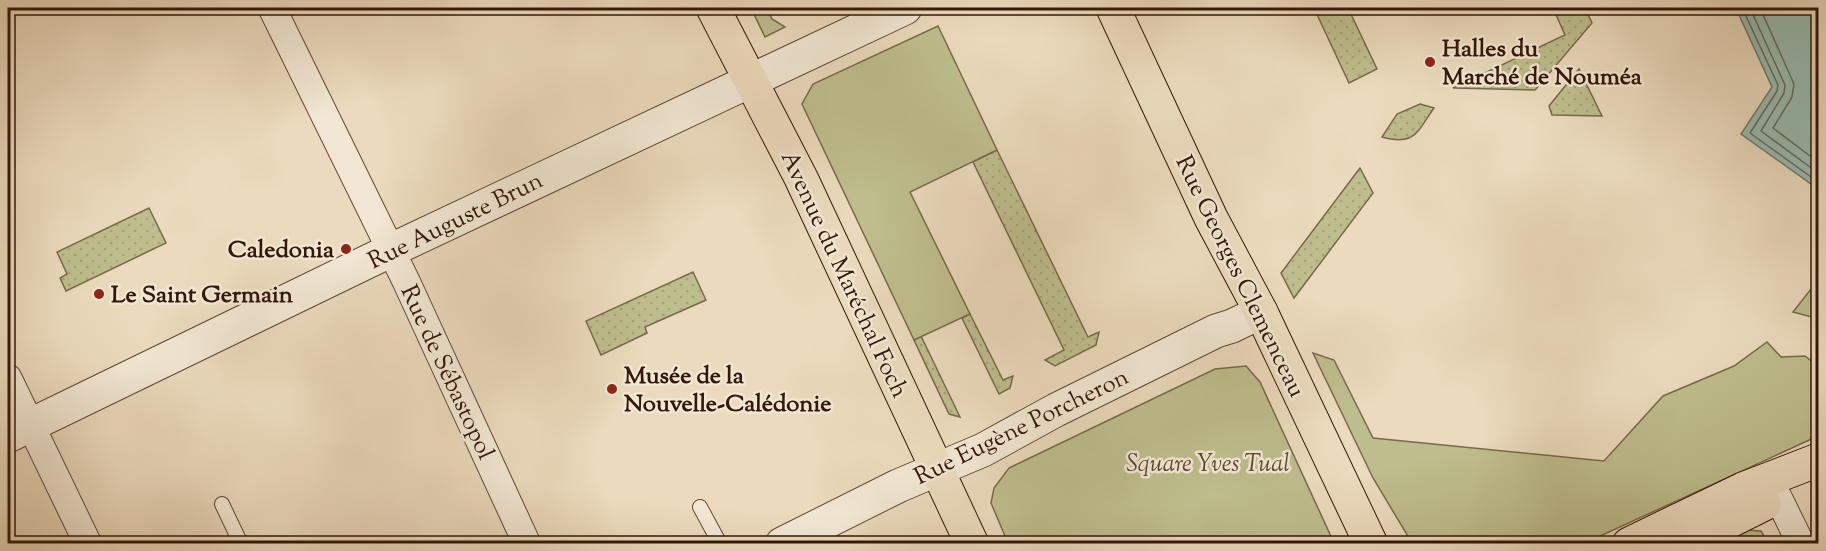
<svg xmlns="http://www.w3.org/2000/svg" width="1826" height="551" font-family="'Sorts Mill Goudy',serif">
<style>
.grass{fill:url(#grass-dots);stroke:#786a4a;stroke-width:1.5}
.park{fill:#bebd8d;stroke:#786a4a;stroke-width:1.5}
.water{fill:#98bbb1;stroke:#70796d;stroke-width:1.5}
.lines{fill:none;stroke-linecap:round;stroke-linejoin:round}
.shore{stroke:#66695c;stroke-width:1.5}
.service-casing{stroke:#614835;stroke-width:16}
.minor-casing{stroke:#614835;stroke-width:29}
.tertiary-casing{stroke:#614835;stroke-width:35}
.primary-casing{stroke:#331708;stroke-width:35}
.service{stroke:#f2e7d4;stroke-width:14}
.minor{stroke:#f2e7d4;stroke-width:27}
.tertiary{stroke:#f2e7d4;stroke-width:33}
.primary{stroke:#ebdabd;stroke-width:33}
.poi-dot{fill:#8f2418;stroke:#f2e7d4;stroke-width:2}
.labels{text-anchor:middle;stroke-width:5;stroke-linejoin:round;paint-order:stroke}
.poi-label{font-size:24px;font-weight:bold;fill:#331708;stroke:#f2e7d4;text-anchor:start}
.street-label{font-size:24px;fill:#331708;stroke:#f2e7d4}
.park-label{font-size:24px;font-style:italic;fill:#5d4930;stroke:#f2e7d4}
</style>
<defs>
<pattern id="grass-dots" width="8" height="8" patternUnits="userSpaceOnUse" patternTransform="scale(1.5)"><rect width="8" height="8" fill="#bebd8d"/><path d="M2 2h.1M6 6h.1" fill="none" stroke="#a4a278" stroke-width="1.8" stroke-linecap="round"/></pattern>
</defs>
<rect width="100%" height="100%" fill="#ebdabd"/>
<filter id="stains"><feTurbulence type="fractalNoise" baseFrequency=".00333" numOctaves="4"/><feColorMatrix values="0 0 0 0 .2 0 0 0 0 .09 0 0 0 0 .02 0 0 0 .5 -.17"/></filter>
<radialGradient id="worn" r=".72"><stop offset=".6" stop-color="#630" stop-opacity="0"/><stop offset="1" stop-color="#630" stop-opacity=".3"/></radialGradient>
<!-- grass -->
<g class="grass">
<path d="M1314,8H1348L1377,69L1349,83Z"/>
<path d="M1553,8H1585L1592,23L1535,90L1453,88L1565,35Z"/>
<path d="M1579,69L1602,116L1552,115L1549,106Z"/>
<path d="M1420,104L1434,108C1417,132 1415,146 1382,137L1397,114Z"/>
<path d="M997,150L1088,337L1099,332L1096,345L1055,366L1045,360L1064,350L973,162Z"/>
<path d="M1360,168L1373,193L1294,298L1281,273Z"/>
<path d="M149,208L166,243L66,291L60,278L67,274L57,252Z"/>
<path d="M693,272L706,300L645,327L647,333L601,355L586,321Z"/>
<path d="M970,314L1003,380L1013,376L1010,388L999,394L962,318Z"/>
<path d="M921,336L960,417L949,414L914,340Z"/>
<path d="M1745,530L1761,531L1768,543L1716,544Z"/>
</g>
<!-- park -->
<g class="park">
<path d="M751,8H767L772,19L785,27L765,37Z"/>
<path d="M938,26L997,150L910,192L970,314L914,340L802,104L813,84Z"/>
<path d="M1818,280V336L1816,334L1812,317L1793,312Z"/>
<path d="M1767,342L1781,357L1805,356L1814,363L1818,355V436L1585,543H1418L1409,538L1373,478L1313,353L1334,360L1373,438L1604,461L1663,396L1734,366Z"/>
<path d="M1246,366L1260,382L1334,543H1008L991,503L994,488L1009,468L1215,369Z"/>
</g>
<!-- water -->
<path class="water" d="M1679,8H1818V189L1741,134L1772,87L1739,15Z"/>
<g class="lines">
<!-- shore -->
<g class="shore">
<path d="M1723,8L1740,9L1744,12L1778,85L1777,91L1750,133L1818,182"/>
<path d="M1750,8L1785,85L1784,93L1761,131L1818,173"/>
<path d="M1760,8L1794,84L1792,97L1773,128L1818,162"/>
</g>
<!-- service casing -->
<g class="service-casing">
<g id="service">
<path d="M222,504L241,544"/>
<path d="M700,507L720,544"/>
</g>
</g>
<!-- minor casing -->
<g class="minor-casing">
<g id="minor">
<path d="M272,8L406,281L527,544"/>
<path d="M8,378L88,544"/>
<path d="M1778,497L1801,544"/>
</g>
</g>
<!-- tertiary casing -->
<g class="tertiary-casing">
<g id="tertiary">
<path d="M8,436L402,245L905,8"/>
<path d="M782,544L898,486L983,450L1056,410L1216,331L1232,326L1261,312"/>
</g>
</g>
<!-- primary casing -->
<g class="primary-casing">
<g id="primary">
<path d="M713,8L801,178L972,544"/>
<path d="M1113,8L1211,218L1261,312L1371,544"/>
<path d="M1629,544L1743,489L1818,460"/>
<path d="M1684,544L1764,504"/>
</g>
</g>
<!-- service -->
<use href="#service" class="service"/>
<!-- minor -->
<use href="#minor" class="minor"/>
<!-- tertiary -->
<use href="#tertiary" class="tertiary"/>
<!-- primary -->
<use href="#primary" class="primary"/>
</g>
<!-- markers -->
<g class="poi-dot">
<circle cx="1430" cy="62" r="6"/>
<circle cx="346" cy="249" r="6"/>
<circle cx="99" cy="294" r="6"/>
<circle cx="612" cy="389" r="6"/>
</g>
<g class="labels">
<!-- poi labels -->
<g class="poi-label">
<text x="1442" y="56">Halles du<tspan x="1442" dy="28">Marché de Nouméa</tspan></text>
<text x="334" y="257" text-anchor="end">Caledonia</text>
<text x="111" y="302">Le Saint Germain</text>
<text x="624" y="383">Musée de la<tspan x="624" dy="28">Nouvelle-Calédonie</tspan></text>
</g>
<!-- street labels -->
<g class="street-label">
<text transform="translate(455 220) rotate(-26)" y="8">Rue Auguste Brun</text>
<text transform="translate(845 274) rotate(65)" y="8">Avenue du Maréchal Foch</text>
<text transform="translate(1241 276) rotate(64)" y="8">Rue Georges Clemenceau</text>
<text transform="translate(448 372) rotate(65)" y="8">Rue de Sébastopol</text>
<text transform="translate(1021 426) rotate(-26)" y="8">Rue Eugène Porcheron</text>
</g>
<!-- park labels -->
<g class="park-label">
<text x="1208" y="471">Square Yves Tual</text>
</g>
</g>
<!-- margin -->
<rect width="1826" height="551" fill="none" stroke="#ebdabd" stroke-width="30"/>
<rect x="9" y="9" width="1808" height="533" fill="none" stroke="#331708" stroke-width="3"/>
<rect x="15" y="15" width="1796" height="521" fill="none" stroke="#331708" stroke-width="1.5"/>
<rect width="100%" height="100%" filter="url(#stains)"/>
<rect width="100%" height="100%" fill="url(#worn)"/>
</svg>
